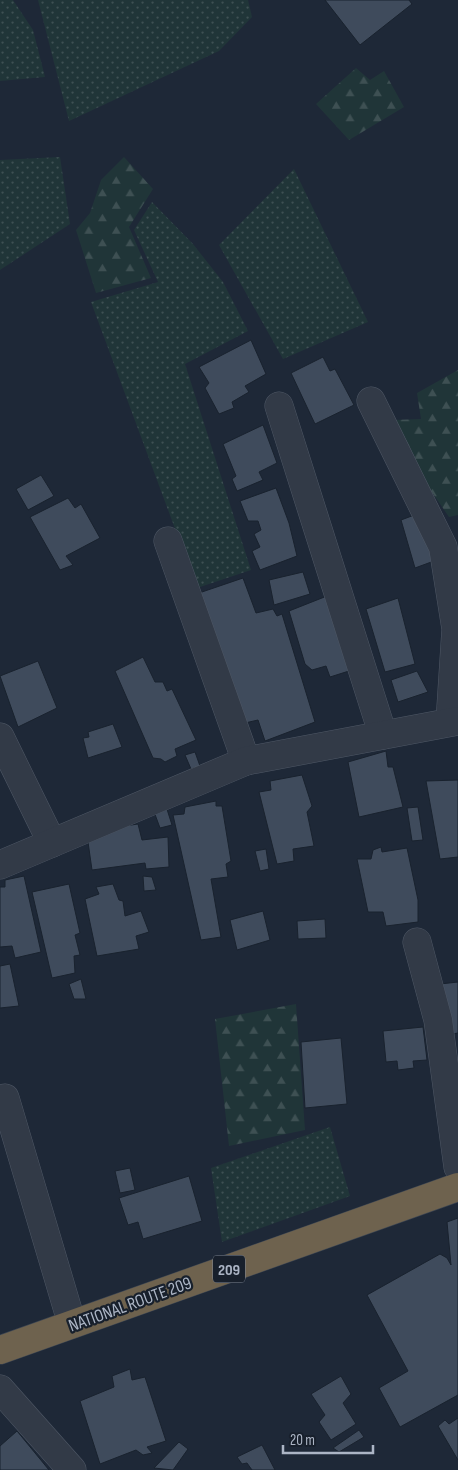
<svg xmlns="http://www.w3.org/2000/svg" width="458" height="1470" font-family="'Sofia Sans Condensed',sans-serif">
<style>
.grass{fill:url(#grass-dots)}
.forest{fill:url(#forest-firs)}
.building{fill:#3f4b5c;stroke:#19222e}
.lines{fill:none;stroke-linecap:round;stroke-linejoin:round}
.minor-casing{stroke:#4f5866;stroke-width:29}
.highway-casing{stroke:#3c4552;stroke-width:29}
.minor{stroke:#323a47;stroke-width:28}
.highway{stroke:#6e624e;stroke-width:28}
.labels{text-anchor:middle;stroke-width:4.5;stroke-linejoin:round;paint-order:stroke}
.shield{fill:#18202c;stroke:#808897;stroke-width:1}
.shield-label{font-size:16px;font-weight:bold;fill:#acb5c5}
.street-label{font-size:18px;fill:#acb5c5;stroke:#18202c}
</style>
<defs>
<pattern id="grass-dots" width="8" height="8" patternUnits="userSpaceOnUse" patternTransform="scale(1.25)"><rect width="8" height="8" fill="#203538"/><path d="M2 2h.1M6 6h.1" fill="none" stroke="#3e5053" stroke-width="1.8" stroke-linecap="round"/></pattern>
<pattern id="forest-firs" width="22" height="20" patternUnits="userSpaceOnUse" patternTransform="scale(1.25)"><rect width="22" height="20" fill="#203538"/><path d="M5 1l3.5 6h-7zM16 11l3.5 6h-7z" fill="#3e5053"/></pattern>
</defs>
<rect width="100%" height="100%" fill="#1e2837"/>
<!-- grass -->
<g class="grass">
<path d="M0,0H13L33,30L45,77L0,81Z"/>
<path d="M38,0H248L252,17L219,51L69,121Z"/>
<path d="M60,157L70,224L0,270V160Z"/>
<path d="M294,169L368,322L283,359L219,245Z"/>
<path d="M152,202L193,244L223,282L248,331L185,364L251,570L197,588L91,302L158,282L134,230Z"/>
<path d="M330,1127L350,1196L222,1242L211,1168Z"/>
</g>
<!-- forest -->
<g class="forest">
<path d="M356,68L370,80L384,71L404,107L349,140L316,104Z"/>
<path d="M124,157L153,189L129,227L151,278L96,293L76,230L90,213L101,180Z"/>
<path d="M458,370V515L449,517L392,434L393,420L421,419L417,393Z"/>
<path d="M296,1004L305,1130L229,1146L215,1019Z"/>
</g>
<!-- building -->
<g class="building">
<path d="M325,0H409L412,4L360,45Z"/>
<path d="M251,340L266,374L245,386L249,392L232,402L234,408L219,414L205,388L209,383L199,367Z"/>
<path d="M323,357L330,371L335,369L354,405L315,424L291,373Z"/>
<path d="M263,425L277,463L259,472L263,480L237,491L232,479L236,476L223,444Z"/>
<path d="M41,475L54,496L28,510L16,489Z"/>
<path d="M276,488L289,523L297,556L260,570L252,551L260,547L254,534L261,530L258,521H248L240,501Z"/>
<path d="M68,498L75,508L81,504L100,538L66,556L73,565L60,570L30,517Z"/>
<path d="M417,514L434,561L415,568L401,520Z"/>
<path d="M303,572L310,594L274,605L269,580Z"/>
<path d="M243,578L256,613L273,609L277,616L282,614L315,722L265,741L258,720L245,723L199,593Z"/>
<path d="M332,594L349,671L330,677L326,666L312,670L305,664L289,611Z"/>
<path d="M398,598L415,664L385,672L366,609Z"/>
<path d="M143,657L155,682H163L167,691L172,689L196,740L175,749L177,756L165,762L161,759L153,758L115,671Z"/>
<path d="M38,661L57,708L18,727L0,676Z"/>
<path d="M417,671L428,692L398,702L391,680Z"/>
<path d="M113,724L122,747L88,758L83,738L89,737L88,732Z"/>
<path d="M386,751L388,767H393L403,807L359,817L348,762Z"/>
<path d="M195,752L200,766L191,769L185,755Z"/>
<path d="M302,775L312,806L307,812L314,846L293,849L294,861L277,864L259,792L271,790L270,781Z"/>
<path d="M458,780V857L440,859L426,781Z"/>
<path d="M216,801V806H222L231,861L226,864L228,877L211,879L221,937L201,940L173,815L184,814L185,807Z"/>
<path d="M166,806L172,825L160,828L153,809Z"/>
<path d="M418,807L423,840L412,841L407,808Z"/>
<path d="M138,824L142,840L168,837L169,867L146,869L145,863L92,870L88,842L98,830Z"/>
<path d="M381,847L382,852L407,848L418,900V922L386,926L383,912H368L357,859H371L373,850Z"/>
<path d="M266,849L269,869L260,871L255,851Z"/>
<path d="M24,876L41,952L15,958L12,946L0,947V887H5V880Z"/>
<path d="M143,876L152,877L156,890L144,891Z"/>
<path d="M69,884L80,933L75,935L80,955L74,956L75,973L52,978L32,892Z"/>
<path d="M113,884L119,900L123,901L125,916L141,911L149,932L136,936L139,949L97,956L85,899L99,894L96,887Z"/>
<path d="M263,911L270,940L237,950L230,920Z"/>
<path d="M325,919L326,938L298,939L297,921Z"/>
<path d="M10,964L19,1006L0,1008V966Z"/>
<path d="M81,979L86,999H74L69,984Z"/>
<path d="M458,982V1033L447,1035L440,984Z"/>
<path d="M423,1027L427,1060L413,1061L414,1068L398,1070L397,1061L386,1062L383,1031Z"/>
<path d="M341,1038L347,1104L305,1108L301,1042Z"/>
<path d="M130,1168L135,1190L120,1193L115,1171Z"/>
<path d="M189,1176L202,1221L143,1239L138,1222L128,1225L119,1198Z"/>
<path d="M458,1218V1395L400,1427L379,1388L408,1371L367,1295L440,1254L447,1258L451,1265L447,1222Z"/>
<path d="M130,1369L132,1380L145,1377L166,1441L147,1447L152,1453L143,1455L136,1450L100,1464L80,1401L114,1387L112,1376Z"/>
<path d="M341,1376L351,1394L343,1403L356,1424L331,1440L319,1422L325,1415L311,1394Z"/>
<path d="M458,1418V1460L438,1426L445,1420L449,1424Z"/>
<path d="M359,1430L364,1437L339,1452L333,1448Z"/>
<path d="M17,1431L49,1470H0V1446Z"/>
<path d="M179,1442L188,1449L173,1470L154,1468Z"/>
<path d="M262,1445L275,1470H252L247,1463L242,1464L237,1457Z"/>
</g>
<g class="lines">
<!-- minor casing -->
<g class="minor-casing">
<g id="minor">
<path d="M371,401L443,547L456,629L450,722"/>
<path d="M279,406L383,735"/>
<path d="M168,541L246,761"/>
<path d="M0,737L52,843"/>
<path d="M0,865L246,761L458,721"/>
<path d="M417,942L438,1020L458,1167"/>
<path d="M5,1098L72,1324"/>
<path d="M0,1389L72,1470"/>
</g>
</g>
<!-- highway casing -->
<g class="highway-casing">
<path id="highway" d="M0,1350L458,1187"/>
</g>
<!-- minor -->
<use href="#minor" class="minor"/>
<!-- highway -->
<use href="#highway" class="highway"/>
</g>
<g class="labels">
<!-- shield labels -->
<rect class="shield" x="213" y="1255.5" width="32" height="27" rx="4"/>
<g class="shield-label">
<text x="229" y="1275">209</text>
</g>
<!-- street labels -->
<g class="street-label">
<text transform="translate(130 1304) rotate(-20)" y="6">NATIONAL ROUTE 209</text>
</g>
</g>
<!-- scale -->
<path d="M283 1445v8h90v-8" fill="none" stroke="#acb5c5" stroke-width="2.5"/>
<text x="290" y="1445" font-size="15" fill="#acb5c5" stroke="#18202c" stroke-width="4" paint-order="stroke">20 m</text>
</svg>
